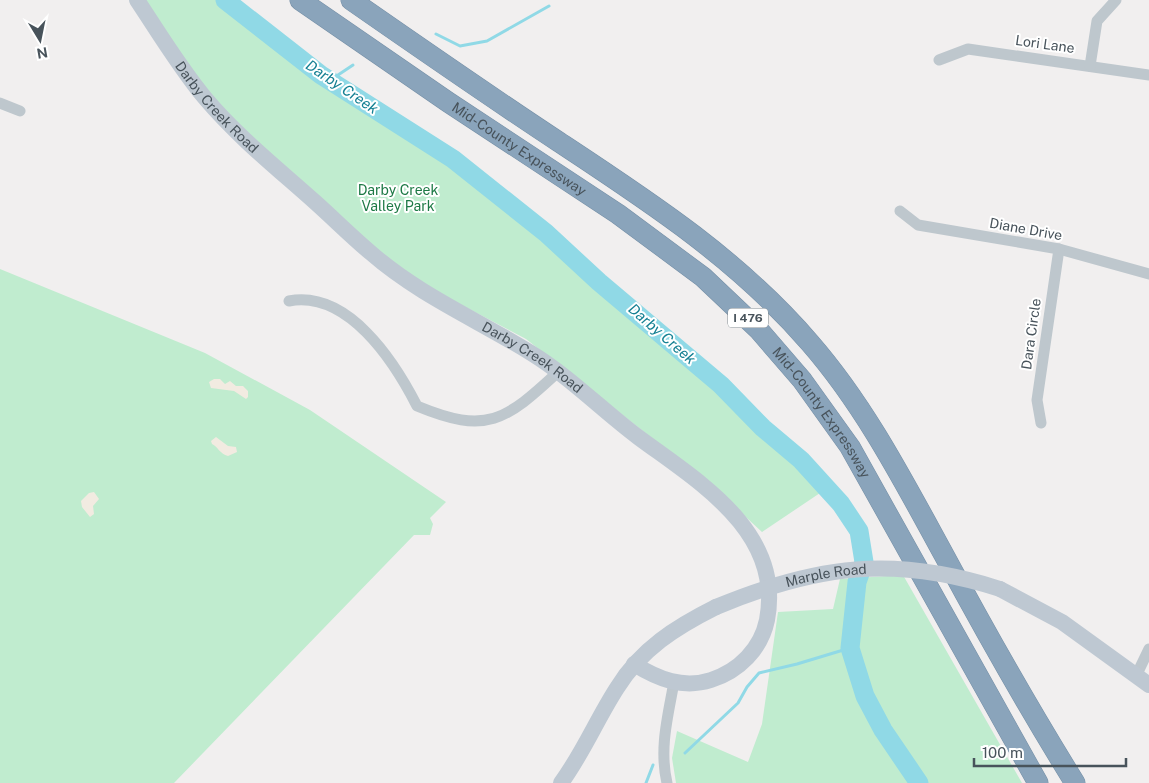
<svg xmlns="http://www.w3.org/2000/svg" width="1149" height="783" font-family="'Public Sans',sans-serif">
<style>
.green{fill:#c0eccf}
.sand{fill:#f2ebe1}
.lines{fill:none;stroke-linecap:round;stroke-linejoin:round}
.stream{stroke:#90d9e6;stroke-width:3}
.river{stroke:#90d9e6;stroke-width:19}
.highway-casing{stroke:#758fa6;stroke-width:21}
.street{stroke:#bec7cd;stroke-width:11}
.secondary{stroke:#bec8d2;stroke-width:16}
.highway{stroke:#8aa4bb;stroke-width:20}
.secondary-bridge{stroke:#bec8d2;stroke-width:16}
.labels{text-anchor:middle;stroke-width:4;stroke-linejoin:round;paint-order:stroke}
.shield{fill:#fff;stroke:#7f878c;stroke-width:1}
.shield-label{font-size:12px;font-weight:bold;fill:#48535b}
.street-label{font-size:14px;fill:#48535b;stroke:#fff}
.park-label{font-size:14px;fill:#1d7945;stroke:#fff}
.water-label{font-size:15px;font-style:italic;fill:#158093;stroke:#fff}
</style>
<rect width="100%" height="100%" fill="#f1efef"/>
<!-- green -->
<g class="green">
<path d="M141,0H216L333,90L423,145L536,231L733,404L823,491L762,532L709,483L526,339L414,280L353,236L203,92Z"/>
<path d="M0,269L205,353L310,410L446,502L430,518L433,524L430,535H414L174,783H0Z"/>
<path d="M903,575L1022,783H676L672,758L677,731L748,762L762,724L778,612L833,609L840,579Z"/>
</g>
<!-- sand -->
<g class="sand">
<path d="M214,379H220L225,384L230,381L236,386H243L248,391V397L246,399L234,391L211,388L209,382Z"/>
<path d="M216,437L228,446L236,447L237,452L228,456C220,454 218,447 212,444L211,441Z"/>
<path d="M94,492L99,499L93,506L94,514L90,517L82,507L81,501L89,493Z"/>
</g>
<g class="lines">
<!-- stream -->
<g class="stream">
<path d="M436,34L460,46L487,41L549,6"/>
<path d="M329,81L353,65"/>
<path d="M685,753L738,703L747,687L759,673L797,664L850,648"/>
<path d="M646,783L653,765"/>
</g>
<!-- river -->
<path class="river" d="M225,0L321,75L453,159L546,233L599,282L721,385L763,428L801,460L841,504L859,531L864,562L857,582L850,648L865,696L883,730L919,783"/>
<!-- highway casing -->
<g class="highway-casing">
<g id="highway">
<path id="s2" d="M300,0L448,102L618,214L703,277L758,329L802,380L850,447L1038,783"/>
<path d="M351,0C420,48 489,96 559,142C650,202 739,260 810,343C865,406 904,482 944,555C986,633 1029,709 1075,783"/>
</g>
</g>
<!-- street -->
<g class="street">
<path d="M939,60L968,49L1149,75"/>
<path d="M1090,66L1097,21L1116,0"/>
<path d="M0,103L20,111"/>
<path d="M900,211L918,225L1059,249L1149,274"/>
<path d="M289,301C348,290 394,361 417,406C487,435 505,421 558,372"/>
<path d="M1041,423L1037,400L1059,249"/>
<path d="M1136,676L1149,649"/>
<path d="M667,783C659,748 668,716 674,682"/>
</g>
<!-- secondary -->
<g class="secondary">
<path id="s1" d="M137,0C159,33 180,68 205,98C238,137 277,168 315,202C334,219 352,237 371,253C419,295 478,320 531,353C570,377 602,410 638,437C697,481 784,531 767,620C761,649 739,671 711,680C683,689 658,679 634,664"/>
<path d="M1000,589L1062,622L1149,685"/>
<path d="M561,783C583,753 597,719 617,688C641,649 676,627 716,607"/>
</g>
<!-- highway -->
<use href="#highway" class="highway"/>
<!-- secondary-bridge -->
<path class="secondary-bridge" id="s3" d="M716,607C817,565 894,555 1000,589"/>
</g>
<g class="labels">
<!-- shield labels -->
<rect class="shield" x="728" y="308.5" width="40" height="19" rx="4"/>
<g class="shield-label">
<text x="748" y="322">I 476</text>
</g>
<!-- street labels -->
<g class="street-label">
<text transform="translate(1045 44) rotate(8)" y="5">Lori Lane</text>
<text dy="5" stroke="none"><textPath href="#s1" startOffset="134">Darby Creek Road</textPath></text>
<text dy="5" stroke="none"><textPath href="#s2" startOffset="265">Mid-County Expressway</textPath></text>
<text transform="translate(1026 229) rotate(10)" y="5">Diane Drive</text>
<text transform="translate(1031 334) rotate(-82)" y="5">Dara Circle</text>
<text dy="5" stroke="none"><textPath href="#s1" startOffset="539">Darby Creek Road</textPath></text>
<text dy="5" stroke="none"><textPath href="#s2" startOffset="670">Mid-County Expressway</textPath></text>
<text dy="5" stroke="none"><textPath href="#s3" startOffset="115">Marple Road</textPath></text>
</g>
<!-- park labels -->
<g class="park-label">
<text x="398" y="195">Darby Creek<tspan x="398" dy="16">Valley Park</tspan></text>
</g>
<!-- water labels -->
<g class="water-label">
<text transform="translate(342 87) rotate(34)" y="5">Darby Creek</text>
<text transform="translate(662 334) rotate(41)" y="5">Darby Creek</text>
</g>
</g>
<!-- north arrow -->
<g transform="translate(40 40) rotate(170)" stroke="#ffffff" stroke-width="4" paint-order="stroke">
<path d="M0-4L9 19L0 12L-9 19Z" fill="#48535b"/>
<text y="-8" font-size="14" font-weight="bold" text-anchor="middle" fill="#48535b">N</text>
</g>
<!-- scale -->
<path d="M974 758v8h152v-8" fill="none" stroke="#48535b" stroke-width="2.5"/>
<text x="982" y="758" font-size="15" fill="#48535b" stroke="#ffffff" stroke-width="4" paint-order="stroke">100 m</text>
</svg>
